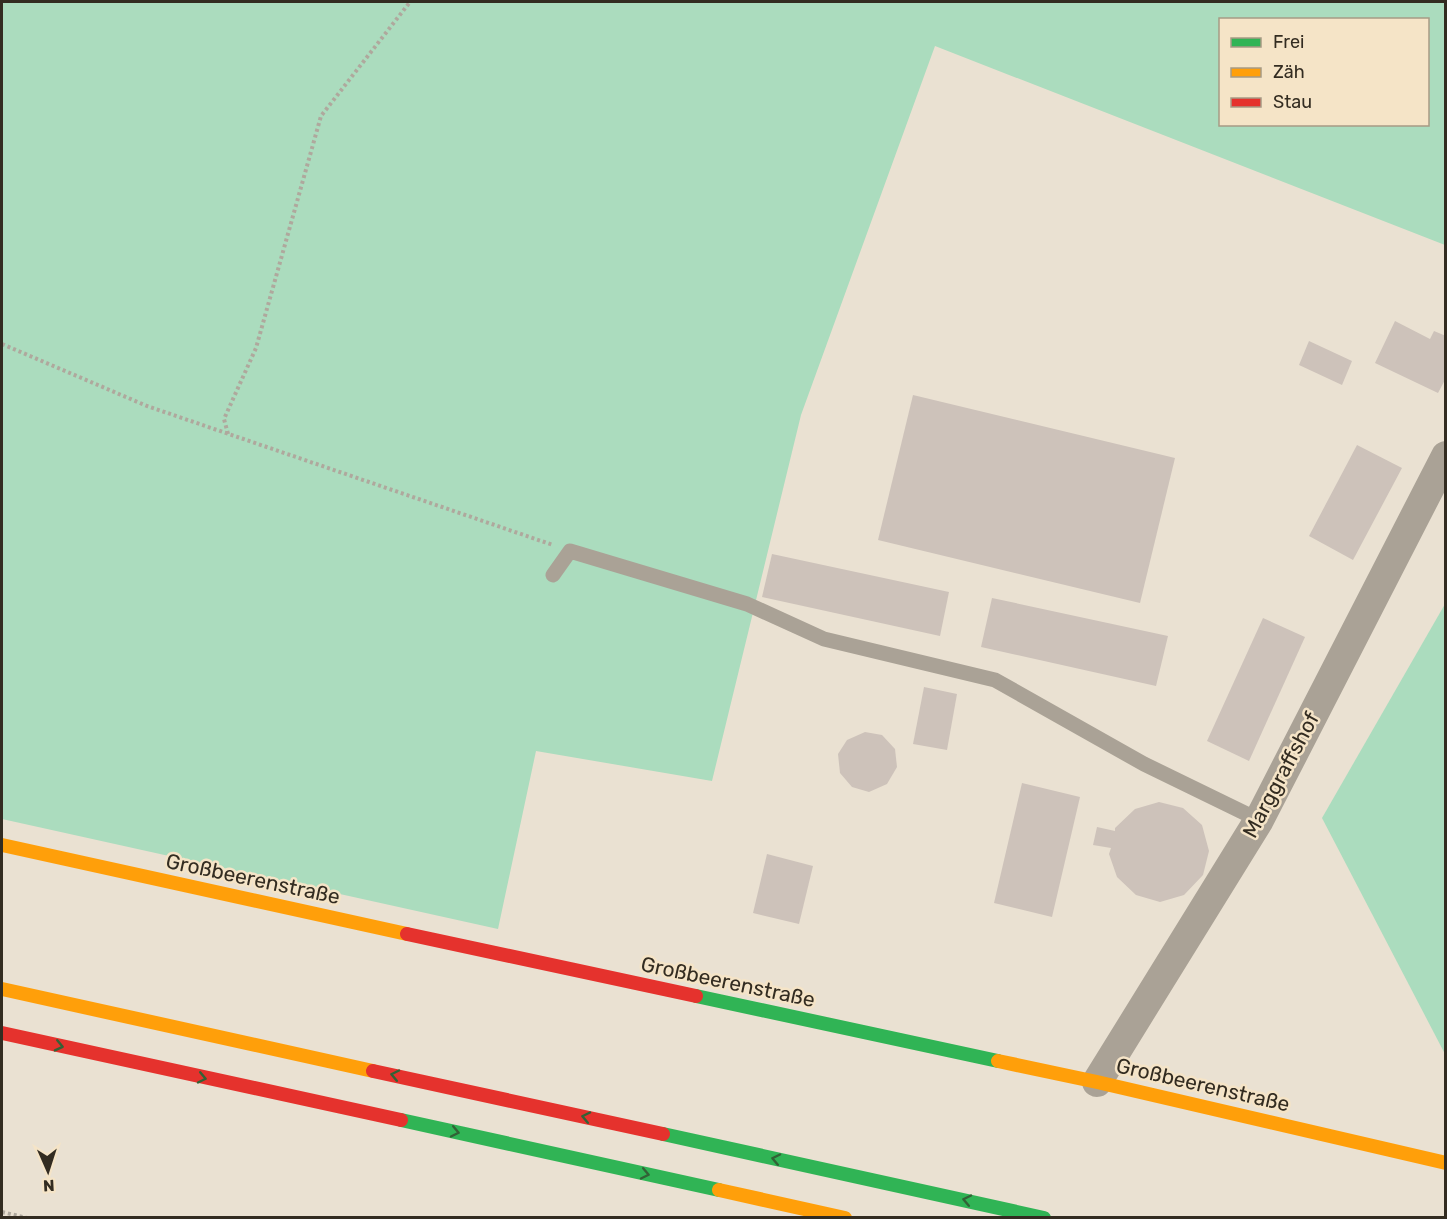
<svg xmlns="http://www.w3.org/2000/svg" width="1447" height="1219" font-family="Rubik,sans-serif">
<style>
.green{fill:#abdcbe;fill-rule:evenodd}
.building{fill:#cdc2ba}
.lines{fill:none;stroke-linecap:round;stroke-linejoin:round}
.path{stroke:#afa89d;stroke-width:4;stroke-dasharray:3 3;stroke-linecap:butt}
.lane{stroke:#aaa296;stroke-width:15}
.street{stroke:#aaa296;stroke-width:30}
.fast{stroke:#30b455;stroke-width:14}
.slow{stroke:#ff9f0a;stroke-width:14}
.jam{stroke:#e5322d;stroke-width:14}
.oneway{stroke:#326236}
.labels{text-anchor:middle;stroke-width:5;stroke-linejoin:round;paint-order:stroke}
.street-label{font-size:21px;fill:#332c21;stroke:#f5e4c7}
</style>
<rect width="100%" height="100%" fill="#eae1d2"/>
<!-- green -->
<g class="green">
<path d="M2,2H1445V245L935,46L801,415L712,781L536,751L498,929L2,819ZM1220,20H1428V124H1220Z"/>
<path d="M1445,604V1054L1322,818Z"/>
</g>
<!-- building -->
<g class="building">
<path d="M1395,321L1430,339L1434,331L1446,336V378L1438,393L1375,363Z"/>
<path d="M1309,341L1352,361L1342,385L1299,365Z"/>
<path d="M913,395L1175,458L1140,603L878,540Z"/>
<path d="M1357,445L1402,468L1353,560L1309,536Z"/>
<path d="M772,554L949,592L940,636L762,597Z"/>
<path d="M992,598L1168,636L1156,686L981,647Z"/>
<path d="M1263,618L1305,637L1249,761L1207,741Z"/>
<path d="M924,687L957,694L947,750L913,744Z"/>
<path d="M865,732L882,735L895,749L897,767L887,784L869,792L852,787L840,773L838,754L847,740Z"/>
<path d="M1022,783L1080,797L1052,917L994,903Z"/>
<path d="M1159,802L1183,808L1202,825L1209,851L1203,875L1184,895L1160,902L1136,895L1117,877L1109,854L1111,848L1093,845L1097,827L1115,831V828L1135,809Z"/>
<path d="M767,854L813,866L799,924L753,913Z"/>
</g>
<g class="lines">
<!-- path -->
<g class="path">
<path d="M2,344L147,406L553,545"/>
<path d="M228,434L224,419L256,348L321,116L410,2"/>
<path d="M2,1212L27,1218"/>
</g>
<!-- lane -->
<path class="lane" d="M553,575L570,551L747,604L824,639L995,680L1144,764L1259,820"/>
<!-- street -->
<path class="street" d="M1097,1082L1259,820L1446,456"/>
<!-- fast -->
<g class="fast">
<path d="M696,996L998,1061"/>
<path d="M401,1120L719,1190"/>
<path d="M663,1134L1044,1218"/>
</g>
<!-- slow -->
<g class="slow">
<path d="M2,845L407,934"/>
<path d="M2,989L373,1071"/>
<path d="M998,1061L1097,1082L1446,1163"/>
<path d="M719,1190L845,1218"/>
</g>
<!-- jam -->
<g class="jam">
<path d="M407,934L696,996"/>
<path d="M2,1033L401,1120"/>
<path d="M373,1071L663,1134"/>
</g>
</g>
<!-- one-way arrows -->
<defs><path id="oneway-chevron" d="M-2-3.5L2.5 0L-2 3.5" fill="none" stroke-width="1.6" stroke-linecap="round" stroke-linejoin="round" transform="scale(1.5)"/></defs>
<g class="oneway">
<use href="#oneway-chevron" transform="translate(59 1046) rotate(13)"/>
<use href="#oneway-chevron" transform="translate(395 1075) rotate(-168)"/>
<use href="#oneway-chevron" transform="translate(202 1078) rotate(12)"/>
<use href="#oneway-chevron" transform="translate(586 1117) rotate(-168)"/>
<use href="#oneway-chevron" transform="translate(455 1132) rotate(12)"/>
<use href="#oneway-chevron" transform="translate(776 1159) rotate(-168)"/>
<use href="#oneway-chevron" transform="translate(645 1174) rotate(12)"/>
<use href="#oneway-chevron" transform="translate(967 1200) rotate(-168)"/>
</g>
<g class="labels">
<!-- street labels -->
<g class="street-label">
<text transform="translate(1281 775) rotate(-62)" y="7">Marggraffshof</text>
<text transform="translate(253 879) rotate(12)" y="7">Großbeerenstraße</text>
<text transform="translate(728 982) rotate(12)" y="7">Großbeerenstraße</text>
<text transform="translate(1203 1085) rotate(13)" y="7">Großbeerenstraße</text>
</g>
</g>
<!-- border -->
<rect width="1447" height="1219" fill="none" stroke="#332c21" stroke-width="6"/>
<!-- legend -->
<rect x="1219" y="18" width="210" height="108" fill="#f5e4c7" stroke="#a79a85" stroke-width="1.5"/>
<rect x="1231" y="38" width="30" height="9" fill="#30b455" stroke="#a79a85" stroke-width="1.5"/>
<text x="1273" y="48" font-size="18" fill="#332c21">Frei</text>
<rect x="1231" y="68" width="30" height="9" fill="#ff9f0a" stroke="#a79a85" stroke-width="1.5"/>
<text x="1273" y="78" font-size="18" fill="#332c21">Zäh</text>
<rect x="1231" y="98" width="30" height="9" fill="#e5322d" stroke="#a79a85" stroke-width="1.5"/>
<text x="1273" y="108" font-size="18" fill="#332c21">Stau</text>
<!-- north arrow -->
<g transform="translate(48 1171) rotate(177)" stroke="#f5e4c7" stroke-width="4.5" paint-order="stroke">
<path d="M0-4.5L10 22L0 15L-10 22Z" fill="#332c21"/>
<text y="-9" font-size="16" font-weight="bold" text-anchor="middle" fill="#332c21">N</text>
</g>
</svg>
